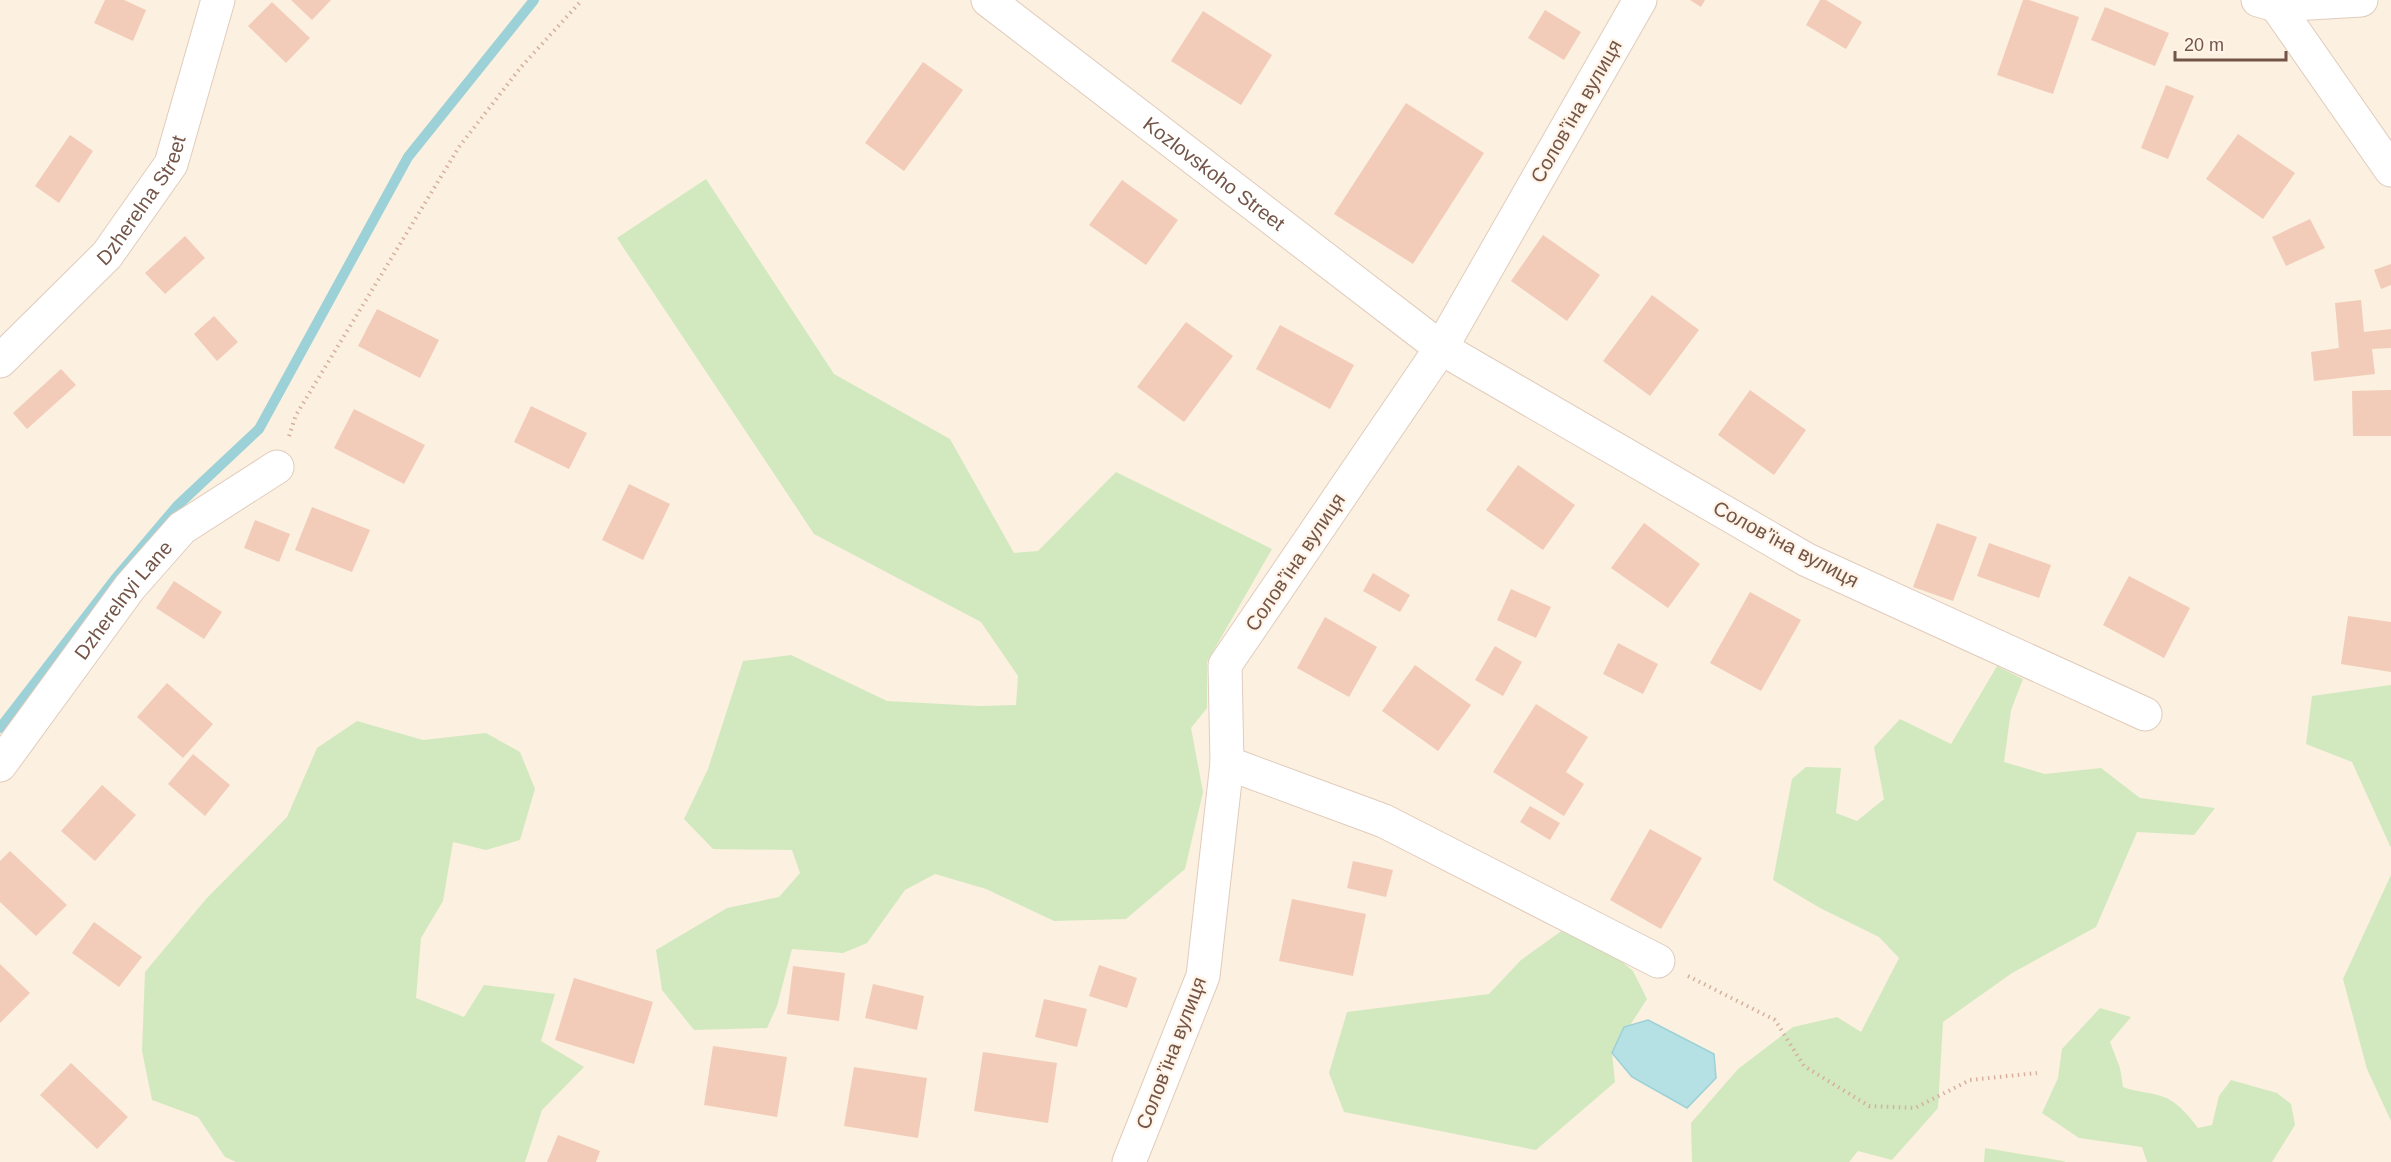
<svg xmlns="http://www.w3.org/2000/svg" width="2391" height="1162" font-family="Helvetica,sans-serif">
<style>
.green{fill:#d2e9bf}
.water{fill:#b5e1e5;stroke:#9bd1d7;stroke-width:1.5}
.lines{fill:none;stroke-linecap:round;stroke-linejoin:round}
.stream{stroke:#9bd1d7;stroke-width:10}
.building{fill:#f2ccb8}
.minor-casing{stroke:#e0ccbc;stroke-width:35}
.path{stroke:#d6b09b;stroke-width:4;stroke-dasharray:1.5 4.5;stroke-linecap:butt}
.minor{stroke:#fff;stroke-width:33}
.labels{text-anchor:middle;stroke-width:4.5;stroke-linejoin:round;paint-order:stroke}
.street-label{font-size:20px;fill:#735548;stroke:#fff4e7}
</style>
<rect width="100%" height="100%" fill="#fcf0e0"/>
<!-- green -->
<g class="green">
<path d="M706,179L834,374L950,439L1014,553L1038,551L1116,472L1272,549L1207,662V708L1191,728L1203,792L1185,869L1126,919L1054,921L986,889L935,874L905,890L867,943L843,953L792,949L777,1006L767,1028L694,1030L662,990L656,950L727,908L779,897L800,873L792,850L713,849L684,819L708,769L743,661L791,655L887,701L979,706L1016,705L1018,676L981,622L814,534L617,238Z"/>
<path d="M1997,666L2023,679L2011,710L2004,762L2045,774L2101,768L2140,798L2215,808L2194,835L2137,832L2096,927L2012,973L1943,1022L1938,1108L1892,1160L1858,1151L1849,1162H1692L1691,1123L1738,1069L1793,1027L1837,1017L1861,1032L1899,958L1879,937L1820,908L1773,880L1792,779L1806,767L1841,768L1836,813L1857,821L1884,799L1874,747L1900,719L1951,744Z"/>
<path d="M2391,685V848L2352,762L2306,744L2312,696Z"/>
<path d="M357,721L423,740L486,733L520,752L535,789L520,840L486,850L453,842L443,901L421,938L416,998L464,1017L484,985L555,994L541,1041L584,1067L542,1110L525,1162H236L225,1157L198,1117L152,1100L142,1051L145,972L206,899L287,817L317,748Z"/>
<path d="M2391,875V1121L2367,1069L2343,979Z"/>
<path d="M1574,922L1633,971L1647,999L1612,1053L1615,1082L1536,1150L1344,1112L1329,1073L1347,1012L1489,994L1521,960Z"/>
<path d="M2100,1008L2131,1017L2110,1042L2120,1068L2123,1087C2136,1092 2149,1092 2161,1096C2176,1100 2189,1116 2198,1128L2212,1125L2219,1096L2231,1080L2277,1093L2291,1104L2295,1125L2272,1162H2147L2142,1147L2079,1138L2042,1113L2058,1078L2062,1049Z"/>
<path d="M1985,1148L2063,1161L2066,1162H1984Z"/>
</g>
<!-- water -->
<path class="water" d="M1648,1020L1714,1054L1716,1078L1687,1108L1632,1077L1612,1053L1624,1027Z"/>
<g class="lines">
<!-- stream -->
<path class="stream" d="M0,728L115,579L177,506L259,429L408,157L534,0"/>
</g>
<!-- building -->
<g class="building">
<path d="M105,0H124L146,10L133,41L94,23Z"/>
<path d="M291,0H331L312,20Z"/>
<path d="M1690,0H1705L1701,7Z"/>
<path d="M1820,0H1826L1862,22L1846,49L1806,25Z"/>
<path d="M2023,0H2029L2079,17L2053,94L1997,75Z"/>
<path d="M272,2L310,38L286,63L248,26Z"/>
<path d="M2105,7L2169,33L2155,66L2091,40Z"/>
<path d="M1545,10L1581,32L1564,60L1528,38Z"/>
<path d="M1203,11L1272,55L1241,105L1171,61Z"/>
<path d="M923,62L963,90L904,171L865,143Z"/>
<path d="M2166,85L2194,96L2168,159L2141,148Z"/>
<path d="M1406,103L1484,153L1413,264L1334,214Z"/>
<path d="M2238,134L2295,173L2263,219L2206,179Z"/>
<path d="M70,135L93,151L59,203L35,186Z"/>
<path d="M1122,180L1178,220L1146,265L1089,225Z"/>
<path d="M2310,219L2325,248L2286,266L2272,237Z"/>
<path d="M1543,235L1600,275L1567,321L1511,281Z"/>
<path d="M185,236L205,258L165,294L145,273Z"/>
<path d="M2391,264V285L2381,289L2374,270Z"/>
<path d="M1652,295L1699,330L1650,396L1603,361Z"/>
<path d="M2361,300L2364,332L2391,329V348L2372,349L2375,374L2314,381L2311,352L2339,348L2335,303Z"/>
<path d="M377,309L439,340L420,378L358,346Z"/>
<path d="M214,316L238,342L217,361L194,334Z"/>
<path d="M1186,322L1233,356L1184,422L1137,387Z"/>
<path d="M1280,325L1354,365L1330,409L1256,369Z"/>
<path d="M61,369L76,385L27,429L13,413Z"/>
<path d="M1750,390L1806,430L1774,475L1718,435Z"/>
<path d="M2391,390V436H2353L2352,391Z"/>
<path d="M531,406L587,433L569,469L514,442Z"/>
<path d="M354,409L425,445L404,484L334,448Z"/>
<path d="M1518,465L1575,505L1543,550L1486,510Z"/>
<path d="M629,484L670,504L643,560L602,540Z"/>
<path d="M312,507L370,530L352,572L295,550Z"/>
<path d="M255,520L290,534L279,562L244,548Z"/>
<path d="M1644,523L1700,564L1668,608L1611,568Z"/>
<path d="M1937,523L1977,537L1953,601L1913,587Z"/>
<path d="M1989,543L2051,565L2039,598L1977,576Z"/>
<path d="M1373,573L1410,595L1400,612L1363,591Z"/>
<path d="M2129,576L2190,608L2164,658L2103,625Z"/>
<path d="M174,581L222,612L204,639L156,608Z"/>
<path d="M1511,589L1551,607L1536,638L1497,620Z"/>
<path d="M1750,592L1801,620L1761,691L1710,663Z"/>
<path d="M2348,616L2391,622V672L2341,664Z"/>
<path d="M1325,617L1377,647L1349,697L1297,668Z"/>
<path d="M1618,643L1658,664L1643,694L1603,674Z"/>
<path d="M1495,646L1522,662L1503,696L1475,680Z"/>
<path d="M1415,665L1471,705L1438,751L1382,711Z"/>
<path d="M167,683L213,724L183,758L137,717Z"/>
<path d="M1536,704L1588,737L1566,772L1584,784L1564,816L1493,772Z"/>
<path d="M193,754L230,785L205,816L168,784Z"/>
<path d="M102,785L136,815L95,861L61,831Z"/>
<path d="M1530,806L1560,823L1550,840L1520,822Z"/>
<path d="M1650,829L1702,858L1661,929L1610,900Z"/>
<path d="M10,851L67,905L36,936L0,902V861Z"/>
<path d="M1353,861L1393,870L1386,897L1347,888Z"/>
<path d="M1292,899L1366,914L1353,976L1279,961Z"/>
<path d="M94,922L142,957L119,987L72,953Z"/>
<path d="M0,964L30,993L0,1023Z"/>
<path d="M1099,965L1137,978L1127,1008L1089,996Z"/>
<path d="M793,966L845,973L839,1021L787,1014Z"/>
<path d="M574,978L653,1002L634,1064L555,1040Z"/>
<path d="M873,984L924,996L917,1030L865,1018Z"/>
<path d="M1044,999L1087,1009L1077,1047L1035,1037Z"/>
<path d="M713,1046L787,1057L777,1117L704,1105Z"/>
<path d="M983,1052L1057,1063L1048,1123L974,1111Z"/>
<path d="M71,1063L128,1117L97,1149L40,1095Z"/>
<path d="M854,1067L927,1078L918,1138L844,1126Z"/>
<path d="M558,1135L600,1151L596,1162H547Z"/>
</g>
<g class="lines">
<!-- minor casing -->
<g class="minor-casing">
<g id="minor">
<path id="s1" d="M988,0L1441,348L1807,560L2145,714"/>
<path d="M2258,0L2276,5L2361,0"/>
<path d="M2276,5L2391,170"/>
<path id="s2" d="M0,361L107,255L171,164L218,0"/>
<path d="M1227,763L1384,821L1658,961"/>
<path id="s3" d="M0,765L130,587L182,528L277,467"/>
<path d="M1129,1162L1203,976L1227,763L1225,665L1441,348L1640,0"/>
</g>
</g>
<!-- path -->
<g class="path">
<path d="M289,436L296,415L459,147L521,67L582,0"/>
<path d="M1688,976L1775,1020L1804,1066L1869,1106L1915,1108L1970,1080L2037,1073"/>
</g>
<!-- minor -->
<use href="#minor" class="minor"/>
</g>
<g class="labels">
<!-- street labels -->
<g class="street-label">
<text transform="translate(1576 111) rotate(-60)" y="7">Соловʼїна вулиця</text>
<text dy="7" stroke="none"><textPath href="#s1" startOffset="285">Kozlovskoho Street</textPath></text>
<text dy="7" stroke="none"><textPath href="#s2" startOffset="216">Dzherelna Street</textPath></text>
<text transform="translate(1786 544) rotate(28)" y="7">Соловʼїна вулиця</text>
<text transform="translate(1295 562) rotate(-56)" y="7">Соловʼїна вулиця</text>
<text dy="7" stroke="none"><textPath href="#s3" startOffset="206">Dzherelnyi Lane</textPath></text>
<text transform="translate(1171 1053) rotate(-69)" y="7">Соловʼїна вулиця</text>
</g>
</g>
<!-- scale -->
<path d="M2175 51v9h111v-9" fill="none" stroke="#735548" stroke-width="3"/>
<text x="2184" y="51" font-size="18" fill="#735548" stroke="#fff4e7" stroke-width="4.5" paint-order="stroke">20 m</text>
</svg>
